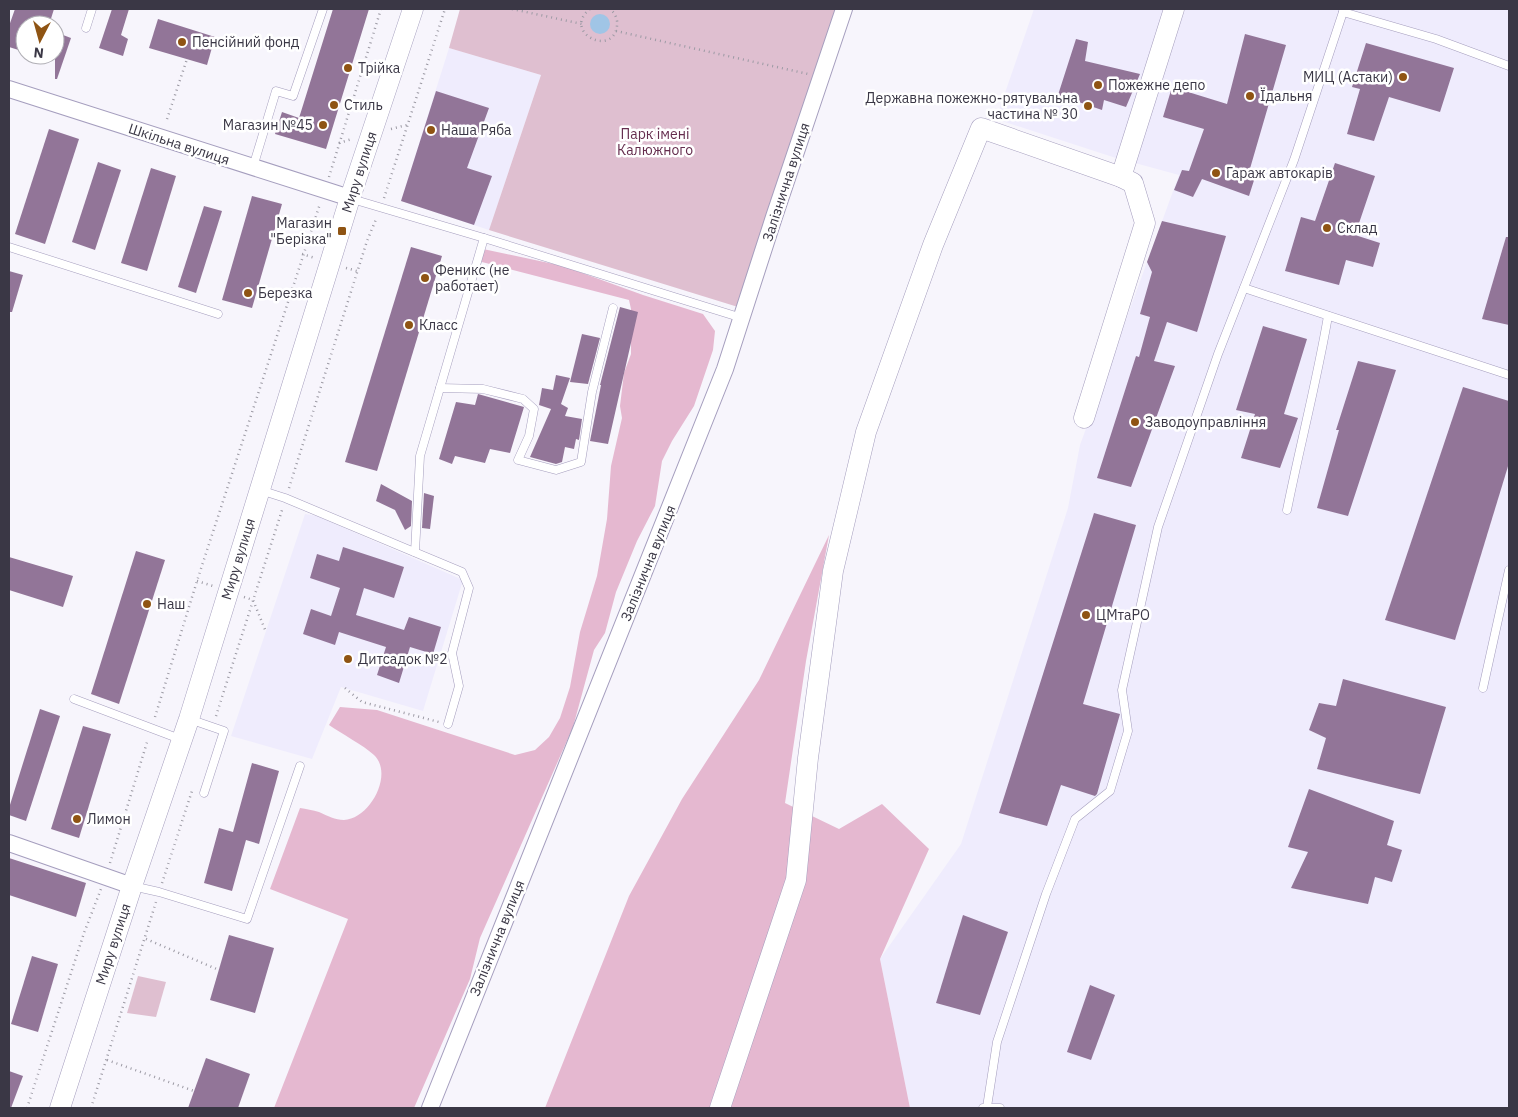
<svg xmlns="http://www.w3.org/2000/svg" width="1518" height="1117" font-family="'IBM Plex Sans',sans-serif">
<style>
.built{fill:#efecfd}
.green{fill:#dfbfd0}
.forest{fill:#e5b8d0}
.water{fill:#a0c5e6}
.building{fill:#927598}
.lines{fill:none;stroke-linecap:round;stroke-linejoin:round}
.service-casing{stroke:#a59ebe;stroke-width:9}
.minor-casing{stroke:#a59ebe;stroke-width:18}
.tertiary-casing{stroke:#a59ebe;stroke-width:21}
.path{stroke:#9c9aa4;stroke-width:2.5;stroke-dasharray:1 4;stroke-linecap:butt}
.service{stroke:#fff;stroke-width:8}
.minor{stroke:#fff;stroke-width:16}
.tertiary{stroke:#fff;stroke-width:20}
.poi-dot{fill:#8f5413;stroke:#fff;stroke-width:2}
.labels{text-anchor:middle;stroke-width:5;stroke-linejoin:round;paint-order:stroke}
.poi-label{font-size:14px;fill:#3a3745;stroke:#fff;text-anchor:start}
.park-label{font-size:14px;fill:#652d4e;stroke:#fff}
.street-label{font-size:14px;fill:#3a3745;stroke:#fff}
</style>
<rect width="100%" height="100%" fill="#f7f5fc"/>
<!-- built -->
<g class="built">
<path d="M1034,9H1165L1122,160L996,119Z"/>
<path d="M1185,9H1509V1108H910L880,959L961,844L1068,508L1080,445L1179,175L1135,163Z"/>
<path d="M449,48L541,75L489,230L401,201Z"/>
<path d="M305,514L317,516L463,580L423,711L341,687L312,759L231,736Z"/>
</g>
<!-- green -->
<g class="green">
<path d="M460,9H836L738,307L489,230L541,75L449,48Z"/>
<path d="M138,976L166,982L156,1017L127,1013Z"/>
</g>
<!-- forest -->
<g class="forest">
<path d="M483,249L563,266L643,295L703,314L715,331L713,350L694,406L672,441L662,461L655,506L637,541L616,592L605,633L594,650L573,727L480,938L470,979L414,1108H274L348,919L270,889L300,808C306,809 313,810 319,812C328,816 335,820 344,820C370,819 394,774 374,755C363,745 342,734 329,725L340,707L377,710L515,755L535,750L549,737L560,718L570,687L580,632L597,576L607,519L611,466L622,418L620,406L624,373L631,354V309L629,300L478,261Z"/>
<path d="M829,535L806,661L785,803L839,829L882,804L929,849L880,959L910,1108H545L629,896L682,799L759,680Z"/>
</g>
<!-- water -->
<circle class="water" cx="600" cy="24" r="10"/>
<!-- building -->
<g class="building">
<path d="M15,9H54L49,25H25V52L9,47V26Z"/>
<path d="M112,9H129L121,35L128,39L123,56L99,48Z"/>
<path d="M333,9H369L326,149L275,134L282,112L299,118Z"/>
<path d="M158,19L215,37L207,65L149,48Z"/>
<path d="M55,32L71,38L57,79H55Z"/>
<path d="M1245,34L1286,45L1249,172L1256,174L1249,196L1202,179L1193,197L1174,190L1182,170L1189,171L1204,129L1163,117L1172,87L1227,104Z"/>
<path d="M1076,39L1088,42L1085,61L1140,74L1126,107L1104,100L1102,110L1058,95Z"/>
<path d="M1366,43L1454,68L1440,112L1389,97L1374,141L1347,134L1360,89L1352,87Z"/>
<path d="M436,91L489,108L467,168L492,176L474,225L401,201Z"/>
<path d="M49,129L79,139L45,244L15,234Z"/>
<path d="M98,162L121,170L95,250L72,242Z"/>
<path d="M1335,163L1375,176L1355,235L1380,243L1373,267L1346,260L1339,285L1285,271L1301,217L1315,221Z"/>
<path d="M151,168L176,176L147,271L121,263Z"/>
<path d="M252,196L282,204L252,308L222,300Z"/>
<path d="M204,206L222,211L196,293L178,287Z"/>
<path d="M1162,221L1226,236L1197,332L1167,322L1154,361L1175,366L1131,487L1097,478L1136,356L1139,357L1150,317L1140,314L1152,272L1147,262Z"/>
<path d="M1506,237H1509V325L1482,319Z"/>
<path d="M411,247L442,256L377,471L345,462Z"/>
<path d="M9,271L23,275L12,312H9Z"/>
<path d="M620,307L638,312L608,444L590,441L601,385H600Z"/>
<path d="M1263,326L1307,339L1284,414L1298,418L1280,468L1241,458L1255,414L1236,410Z"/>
<path d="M582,334L600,338L588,384L570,382Z"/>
<path d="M1358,361L1396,370L1348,516L1317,508L1339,430H1336Z"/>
<path d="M556,375L570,378L561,404L568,408L565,416L582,419L579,440L576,439L574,449L565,447L562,462L556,464L530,457L551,409L539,405L542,388L553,390Z"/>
<path d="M1463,387L1509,401V463L1455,640L1385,620Z"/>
<path d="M478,394L524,407L510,453L490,449L485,463L455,456L452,464L439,459L456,402L475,405Z"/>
<path d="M381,484L412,501L411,526L405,530L395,510L376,501Z"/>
<path d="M424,493L434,496L430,529L422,528Z"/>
<path d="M1094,513L1136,525L1083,704L1120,714L1097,794L1095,796L1061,785L1047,826L999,813Z"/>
<path d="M343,547L404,567L394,598L364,588L356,615L404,630L409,617L441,627L433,654L410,647L399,683L377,675L386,647L339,632L335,645L303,634L311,609L331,616L340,588L310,578L317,554L339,561Z"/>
<path d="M136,551L165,560L119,704L91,694Z"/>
<path d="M9,557L73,576L63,607L9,590Z"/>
<path d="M1343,679L1446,707L1420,794L1317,769L1326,738L1309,730L1319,703L1336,706Z"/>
<path d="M40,709L60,716L26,821L9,815V808Z"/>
<path d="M83,726L111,734L79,838L51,829Z"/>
<path d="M252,763L279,771L259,844L246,840L232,891L204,883L219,828L233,832Z"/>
<path d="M1309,789L1394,821L1387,845L1402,850L1392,882L1375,877L1368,904L1291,888L1308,852L1288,847Z"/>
<path d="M9,858L86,883L76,917L9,895Z"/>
<path d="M963,915L1008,932L980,1015L936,1003Z"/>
<path d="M229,935L274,948L255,1013L210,1000Z"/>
<path d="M32,956L58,964L38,1032L11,1024Z"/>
<path d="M1090,985L1115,995L1091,1060L1067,1052Z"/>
<path d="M206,1058L250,1074L238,1108H188Z"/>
<path d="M9,1071L23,1076L11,1108H9Z"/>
</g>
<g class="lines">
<!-- service casing -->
<g class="service-casing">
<g id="service">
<path d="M1343,12L1436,39L1509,66"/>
<path d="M86,28L92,9"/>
<path d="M253,167L276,91L293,96L323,9"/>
<path d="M352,199L484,238L742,318"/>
<path d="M9,247L218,314"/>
<path d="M1244,288L1509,375"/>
<path d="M440,388L483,389L523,399L534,409L529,436L518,460L556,470L581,462L592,392L613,308"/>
<path d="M260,490L285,498L462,572L469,588L452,653L459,686L448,724"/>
<path d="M1287,510C1300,445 1317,381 1328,316"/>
<path d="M415,552L420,456L484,238"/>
<path d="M1483,688L1509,570"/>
<path d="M74,699L180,739"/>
<path d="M189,719L224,731L204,793"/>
<path d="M132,886L159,892L247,919L300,766"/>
<path d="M987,1107L997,1042L1046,894L1075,819L1110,791L1128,731L1122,690L1158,527L1218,354L1294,160L1344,9"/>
<path d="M983,1108H1000"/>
</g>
</g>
<!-- minor casing -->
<g class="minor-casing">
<g id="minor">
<path d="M9,89L350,198"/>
<path d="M9,843L132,886"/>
<path d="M430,1108L725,369L774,217L844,9"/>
</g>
</g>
<!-- tertiary casing -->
<g class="tertiary-casing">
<g id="tertiary">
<path d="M1121,177L1174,9"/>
<path d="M60,1108L132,886L189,719L350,198L413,9"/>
<path d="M720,1108L796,880L808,758L833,571L866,432L933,245L981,128L1121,177L1133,183L1145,223L1084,418"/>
</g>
</g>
<!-- path -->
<g class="path">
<path d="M512,9L582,24"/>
<path d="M590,9C561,32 613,58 617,26C618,19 615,13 610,9"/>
<path d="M616,31L808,74"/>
<path d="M167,119L187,59"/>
<path d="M391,129L407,125"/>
<path d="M339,143L352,139"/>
<path d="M329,177L381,9"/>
<path d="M384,198L445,9"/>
<path d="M302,254L315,258"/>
<path d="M346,268L357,271"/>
<path d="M289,488L367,241L377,217"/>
<path d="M197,581L213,586"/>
<path d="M244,597L253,600L266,632"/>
<path d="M345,688L362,702L439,722"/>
<path d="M216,716L283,507"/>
<path d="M155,717L197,581L320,204"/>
<path d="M110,863L148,739"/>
<path d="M162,883L192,791"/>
<path d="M146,939L219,970"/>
<path d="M107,1060L194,1091"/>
<path d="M27,1108L84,933L101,889"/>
<path d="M91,1108L156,902"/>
</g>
<!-- service -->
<use href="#service" class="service"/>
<!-- minor -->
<use href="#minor" class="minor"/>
<!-- tertiary -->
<use href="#tertiary" class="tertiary"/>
</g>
<!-- markers -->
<g class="poi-dot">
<circle cx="182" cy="42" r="5"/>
<circle cx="348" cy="68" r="5"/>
<circle cx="1403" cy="77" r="5"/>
<circle cx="1098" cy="85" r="5"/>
<circle cx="1250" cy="96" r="5"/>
<circle cx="334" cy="105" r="5"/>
<circle cx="1088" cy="106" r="5"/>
<circle cx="323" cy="125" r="5"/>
<circle cx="431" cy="130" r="5"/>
<circle cx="1216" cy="173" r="5"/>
<circle cx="1327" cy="228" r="5"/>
<rect x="337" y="226" width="10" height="10" rx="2.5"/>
<circle cx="425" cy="278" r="5"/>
<circle cx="248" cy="293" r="5"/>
<circle cx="409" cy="325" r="5"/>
<circle cx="1135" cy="422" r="5"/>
<circle cx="147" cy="604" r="5"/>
<circle cx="1086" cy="615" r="5"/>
<circle cx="348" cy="659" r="5"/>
<circle cx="77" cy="819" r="5"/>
</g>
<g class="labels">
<!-- poi labels -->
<g class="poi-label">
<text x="192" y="47">Пенсійний фонд</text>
<text x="358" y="73">Трійка</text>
<text x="1393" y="82" text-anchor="end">МИЦ (Астаки)</text>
<text x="1108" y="90">Пожежне депо</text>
<text x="1260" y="101">Їдальня</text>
<text x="1078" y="103" text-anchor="end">Державна пожежно-рятувальна<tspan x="1078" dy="16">частина № 30</tspan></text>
<text x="344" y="110">Стиль</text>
<text x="313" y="130" text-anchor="end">Магазин №45</text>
<text x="441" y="135">Наша Ряба</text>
<text x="1226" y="178">Гараж автокарів</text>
<text x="332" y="228" text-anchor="end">Магазин<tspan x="332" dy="16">"Берізка"</tspan></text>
<text x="1337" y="233">Склад</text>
<text x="435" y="275">Феникс (не<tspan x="435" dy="16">работает)</tspan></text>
<text x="258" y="298">Березка</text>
<text x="419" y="330">Класс</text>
<text x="1145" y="427">Заводоуправління</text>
<text x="157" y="609">Наш</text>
<text x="1096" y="620">ЦМтаРО</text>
<text x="358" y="664">Дитсадок №2</text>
<text x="87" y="824">Лимон</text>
</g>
<!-- park labels -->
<g class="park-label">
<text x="655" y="139">Парк імені<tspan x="655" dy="16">Калюжного</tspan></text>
</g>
<!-- street labels -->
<g class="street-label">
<text transform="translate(179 144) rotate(18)" y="5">Шкільна вулиця</text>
<text transform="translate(359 172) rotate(-72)" y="5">Миру вулиця</text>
<text transform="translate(786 182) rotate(-72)" y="5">Залізнична вулиця</text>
<text transform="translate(238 559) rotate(-73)" y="5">Миру вулиця</text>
<text transform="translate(648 563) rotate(-68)" y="5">Залізнична вулиця</text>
<text transform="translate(497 938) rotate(-68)" y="5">Залізнична вулиця</text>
<text transform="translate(113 944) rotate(-72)" y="5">Миру вулиця</text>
</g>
</g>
<!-- border -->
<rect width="1518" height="1117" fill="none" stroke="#3a3745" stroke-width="20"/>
<!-- north arrow -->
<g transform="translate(40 40) rotate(186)"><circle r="24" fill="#ffffff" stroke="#b0afb5"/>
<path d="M0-4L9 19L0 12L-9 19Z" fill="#8f5413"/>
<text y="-8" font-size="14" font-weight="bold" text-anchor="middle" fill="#3a3745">N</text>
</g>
</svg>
